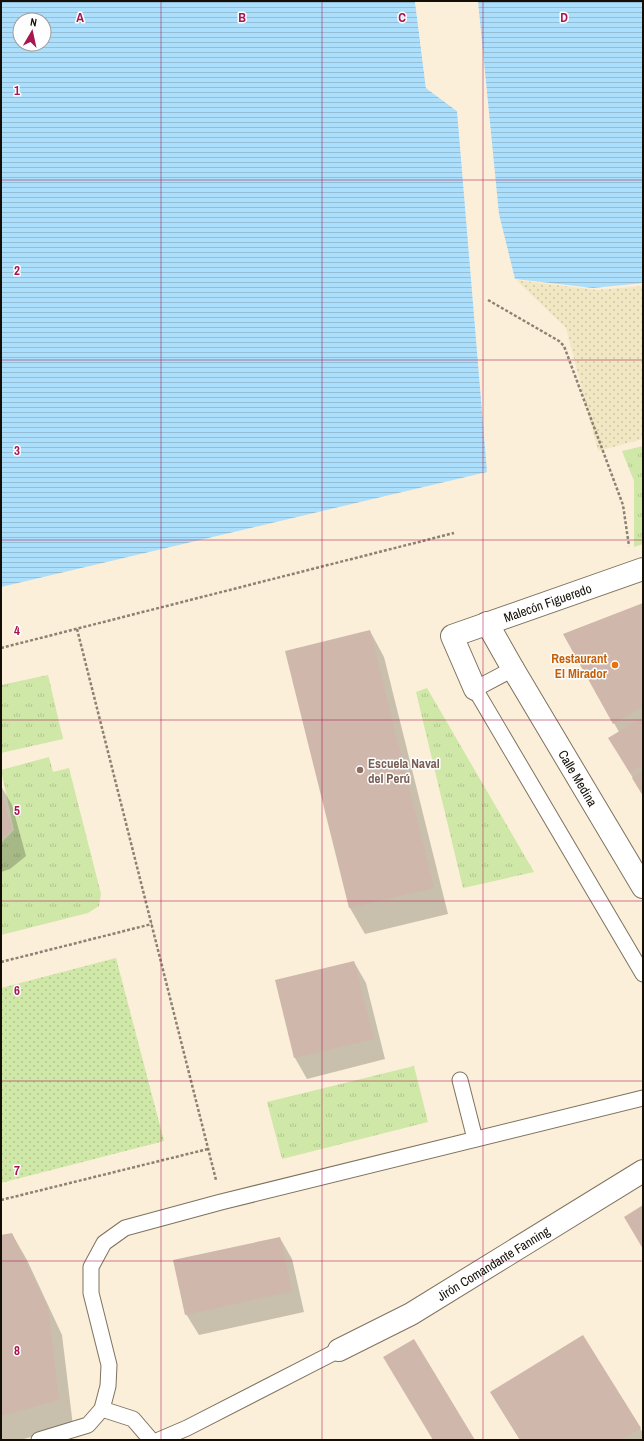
<svg xmlns="http://www.w3.org/2000/svg" width="644" height="1441" font-family="'Archivo Narrow',sans-serif">
<style>
.grass{fill:url(#grass-tufts)}
.sand{fill:url(#sand-dots)}
.park{fill:url(#park-dots)}
.water{fill:url(#water-rules);fill-rule:evenodd}
.pier{fill:#fcefd9}
.shadow{fill:#0003}
.building{fill:#cfb7ab}
.lines{fill:none;stroke-linecap:round;stroke-linejoin:round}
.service-casing{stroke:#7e735f;stroke-width:17}
.pedestrian-casing{stroke:#7e735f;stroke-width:24}
.minor-casing{stroke:#7e735f;stroke-width:24}
.path{stroke:#8b8273;stroke-width:2.5;stroke-dasharray:3 2;stroke-linecap:butt}
.service{stroke:#fff;stroke-width:15}
.pedestrian{stroke:#fff;stroke-width:22}
.minor{stroke:#fff;stroke-width:22}
.grid{fill:none;stroke:#a81650;stroke-width:1;stroke-opacity:0.55}
.food-dot{fill:#e8710a;stroke:#fefefe;stroke-width:1.5}
.education-dot{fill:#8d6e63;stroke:#fefefe;stroke-width:1.5}
.labels{text-anchor:middle;stroke-width:3;stroke-linejoin:round;paint-order:stroke}
.street-label{font-size:13px;fill:#130f07;stroke:#fefefe}
.food-label{font-size:13px;font-weight:bold;fill:#c56008;stroke:#fefefe;text-anchor:end}
.education-label{font-size:13px;font-weight:bold;fill:#785e54;stroke:#fefefe;text-anchor:start}
.grid-label{font-size:13px;text-anchor:middle;font-weight:bold;fill:#a81650;stroke:#fefefe;stroke-width:3;stroke-linejoin:round;paint-order:stroke}
</style>
<defs>
<pattern id="grass-tufts" width="24" height="20" patternUnits="userSpaceOnUse"><rect width="24" height="20" fill="#cfe7a7"/><path d="M3 7l-1-3M5 7V3M7 7l1-3M15 17l-1-3M17 17v-4M19 17l1-3" fill="none" stroke="#b1c58e"/></pattern>
<pattern id="sand-dots" width="8" height="8" patternUnits="userSpaceOnUse"><rect width="8" height="8" fill="#f1e7c2"/><path d="M2 2h.1M6 6h.1" fill="none" stroke="#cec5a5" stroke-width="1.8" stroke-linecap="round"/></pattern>
<pattern id="park-dots" width="8" height="8" patternUnits="userSpaceOnUse"><rect width="8" height="8" fill="#cfe7a7"/><path d="M2 2h.1M6 6h.1" fill="none" stroke="#b1c58e" stroke-width="1.8" stroke-linecap="round"/></pattern>
<pattern id="water-rules" width="6" height="5" patternUnits="userSpaceOnUse"><rect width="6" height="5" fill="#acdffb"/><path d="M0 2.5h6" fill="none" stroke="#93bed6"/></pattern>
</defs>
<rect width="100%" height="100%" fill="#fcefd9"/>
<!-- grass -->
<g class="grass">
<path d="M643,446V544L634,547V481L622,451Z"/>
<path d="M48,675L63,739L1,753V685Z"/>
<path d="M427,688L534,872L463,888L416,692Z"/>
<path d="M49,757L53,772L69,768L101,894L99,906L88,913L1,935V843L14,830L1,770Z"/>
<path d="M414,1066L428,1122L282,1159L267,1102Z"/>
</g>
<!-- sand -->
<path class="sand" d="M516,280L597,290L643,286V439L598,451L566,328Z"/>
<!-- park -->
<path class="park" d="M116,958L164,1141L1,1183V988Z"/>
<!-- water -->
<g class="water">
<path d="M1,1H415L426,88L457,111L487,472L1,587ZM20,20H44V44H20Z"/>
<path d="M478,1H643V283L593,288L515,279L499,214Z"/>
</g>
<!-- pier -->
<path class="pier" d="M415,1H417L428,87L456,109L457,111L426,88Z"/>
<!-- shadow -->
<g class="shadow">
<path d="M643,604V795L618,753L619,732L564,634Z"/>
<path d="M370,631L384,657L448,914L365,934L350,908L286,652Z"/>
<path d="M1,786L12,805L26,856L10,869L1,872Z"/>
<path d="M354,962L366,983L385,1059L307,1079L295,1058L276,981Z"/>
<path d="M12,1234L27,1260L62,1335L73,1426L20,1440H1V1236Z"/>
<path d="M280,1238L292,1259L304,1312L199,1335L186,1314Z"/>
<path d="M582,1336L643,1433V1440H520L491,1393Z"/>
</g>
<!-- building -->
<g class="building">
<path d="M643,603V706L613,724L563,634Z"/>
<path d="M370,630L434,888L349,908L285,651Z"/>
<path d="M643,717V765L630,773L608,738Z"/>
<path d="M643,771V796L632,778Z"/>
<path d="M1,792L12,829L1,839Z"/>
<path d="M354,961L374,1039L294,1058L275,980Z"/>
<path d="M643,1205V1249L624,1217Z"/>
<path d="M12,1233L48,1308L59,1400L1,1416V1235Z"/>
<path d="M280,1237L292,1291L185,1315L173,1260Z"/>
<path d="M583,1335L641,1428L622,1440H520L490,1392Z"/>
<path d="M414,1339L475,1440H433L383,1357Z"/>
</g>
<g class="lines">
<!-- service casing -->
<g class="service-casing">
<g id="service">
<path d="M513,669L475,689L643,974"/>
<path d="M460,1080L475,1139"/>
<path d="M102,1409L133,1419L151,1440"/>
<path d="M39,1440L88,1425L102,1409L108,1386L109,1365L91,1293V1267L104,1243L125,1228L221,1202L643,1098"/>
<path d="M159,1440L187,1428L339,1350"/>
</g>
</g>
<!-- pedestrian casing -->
<g class="pedestrian-casing">
<g id="pedestrian">
<path d="M487,623L513,669"/>
<path id="s1" d="M475,689L452,636L643,569"/>
</g>
</g>
<!-- minor casing -->
<g class="minor-casing">
<g id="minor">
<path id="s2" d="M513,669L643,887"/>
<path id="s3" d="M339,1350L411,1314L643,1171"/>
</g>
</g>
<!-- path -->
<g class="path">
<path d="M488,300L559,341L564,346L623,505L629,546"/>
<path d="M77,629L216,1180"/>
<path d="M1,648L454,533"/>
<path d="M1,962L152,924"/>
<path d="M1,1200L208,1149"/>
</g>
<!-- service -->
<use href="#service" class="service"/>
<!-- pedestrian -->
<use href="#pedestrian" class="pedestrian"/>
<!-- minor -->
<use href="#minor" class="minor"/>
</g>
<!-- grid -->
<path class="grid" d="M161,1V1440M322,1V1440M483,1V1440M1,180H643M1,360H643M1,540H643M1,720H643M1,901H643M1,1081H643M1,1261H643"/>
<!-- markers -->
<circle class="food-dot" cx="615" cy="665" r="4"/>
<circle class="education-dot" cx="360" cy="770" r="4"/>
<g class="labels">
<!-- street labels -->
<g class="street-label">
<text dy="5" stroke="none"><textPath href="#s1" startOffset="159">Malecón Figueredo</textPath></text>
<text dy="5" stroke="none"><textPath href="#s2" startOffset="127">Calle Medina</textPath></text>
<text dy="5" stroke="none"><textPath href="#s3" startOffset="177">Jirón Comandante Fanning</textPath></text>
</g>
<!-- food labels -->
<g class="food-label">
<text x="607" y="663">Restaurant<tspan x="607" dy="15">El Mirador</tspan></text>
</g>
<!-- education labels -->
<g class="education-label">
<text x="368" y="768">Escuela Naval<tspan x="368" dy="15">del Perú</tspan></text>
</g>
</g>
<g class="grid-label">
<text x="80" y="22">A</text>
<text x="242" y="22">B</text>
<text x="402" y="22">C</text>
<text x="564" y="22">D</text>
<text x="17" y="95">1</text>
<text x="17" y="275">2</text>
<text x="17" y="455">3</text>
<text x="17" y="635">4</text>
<text x="17" y="815">5</text>
<text x="17" y="995">6</text>
<text x="17" y="1175">7</text>
<text x="17" y="1355">8</text>
</g>
<!-- border -->
<rect width="644" height="1441" fill="none" stroke="#130f07" stroke-width="4"/>
<!-- north arrow -->
<g transform="translate(32 32) rotate(9)"><circle r="19" fill="#fefefe" stroke="#a09e9b"/>
<path d="M0-3L7 15L0 10L-7 15Z" fill="#a81650"/>
<text y="-6" font-size="11" font-weight="bold" text-anchor="middle" fill="#130f07">N</text>
</g>
</svg>
